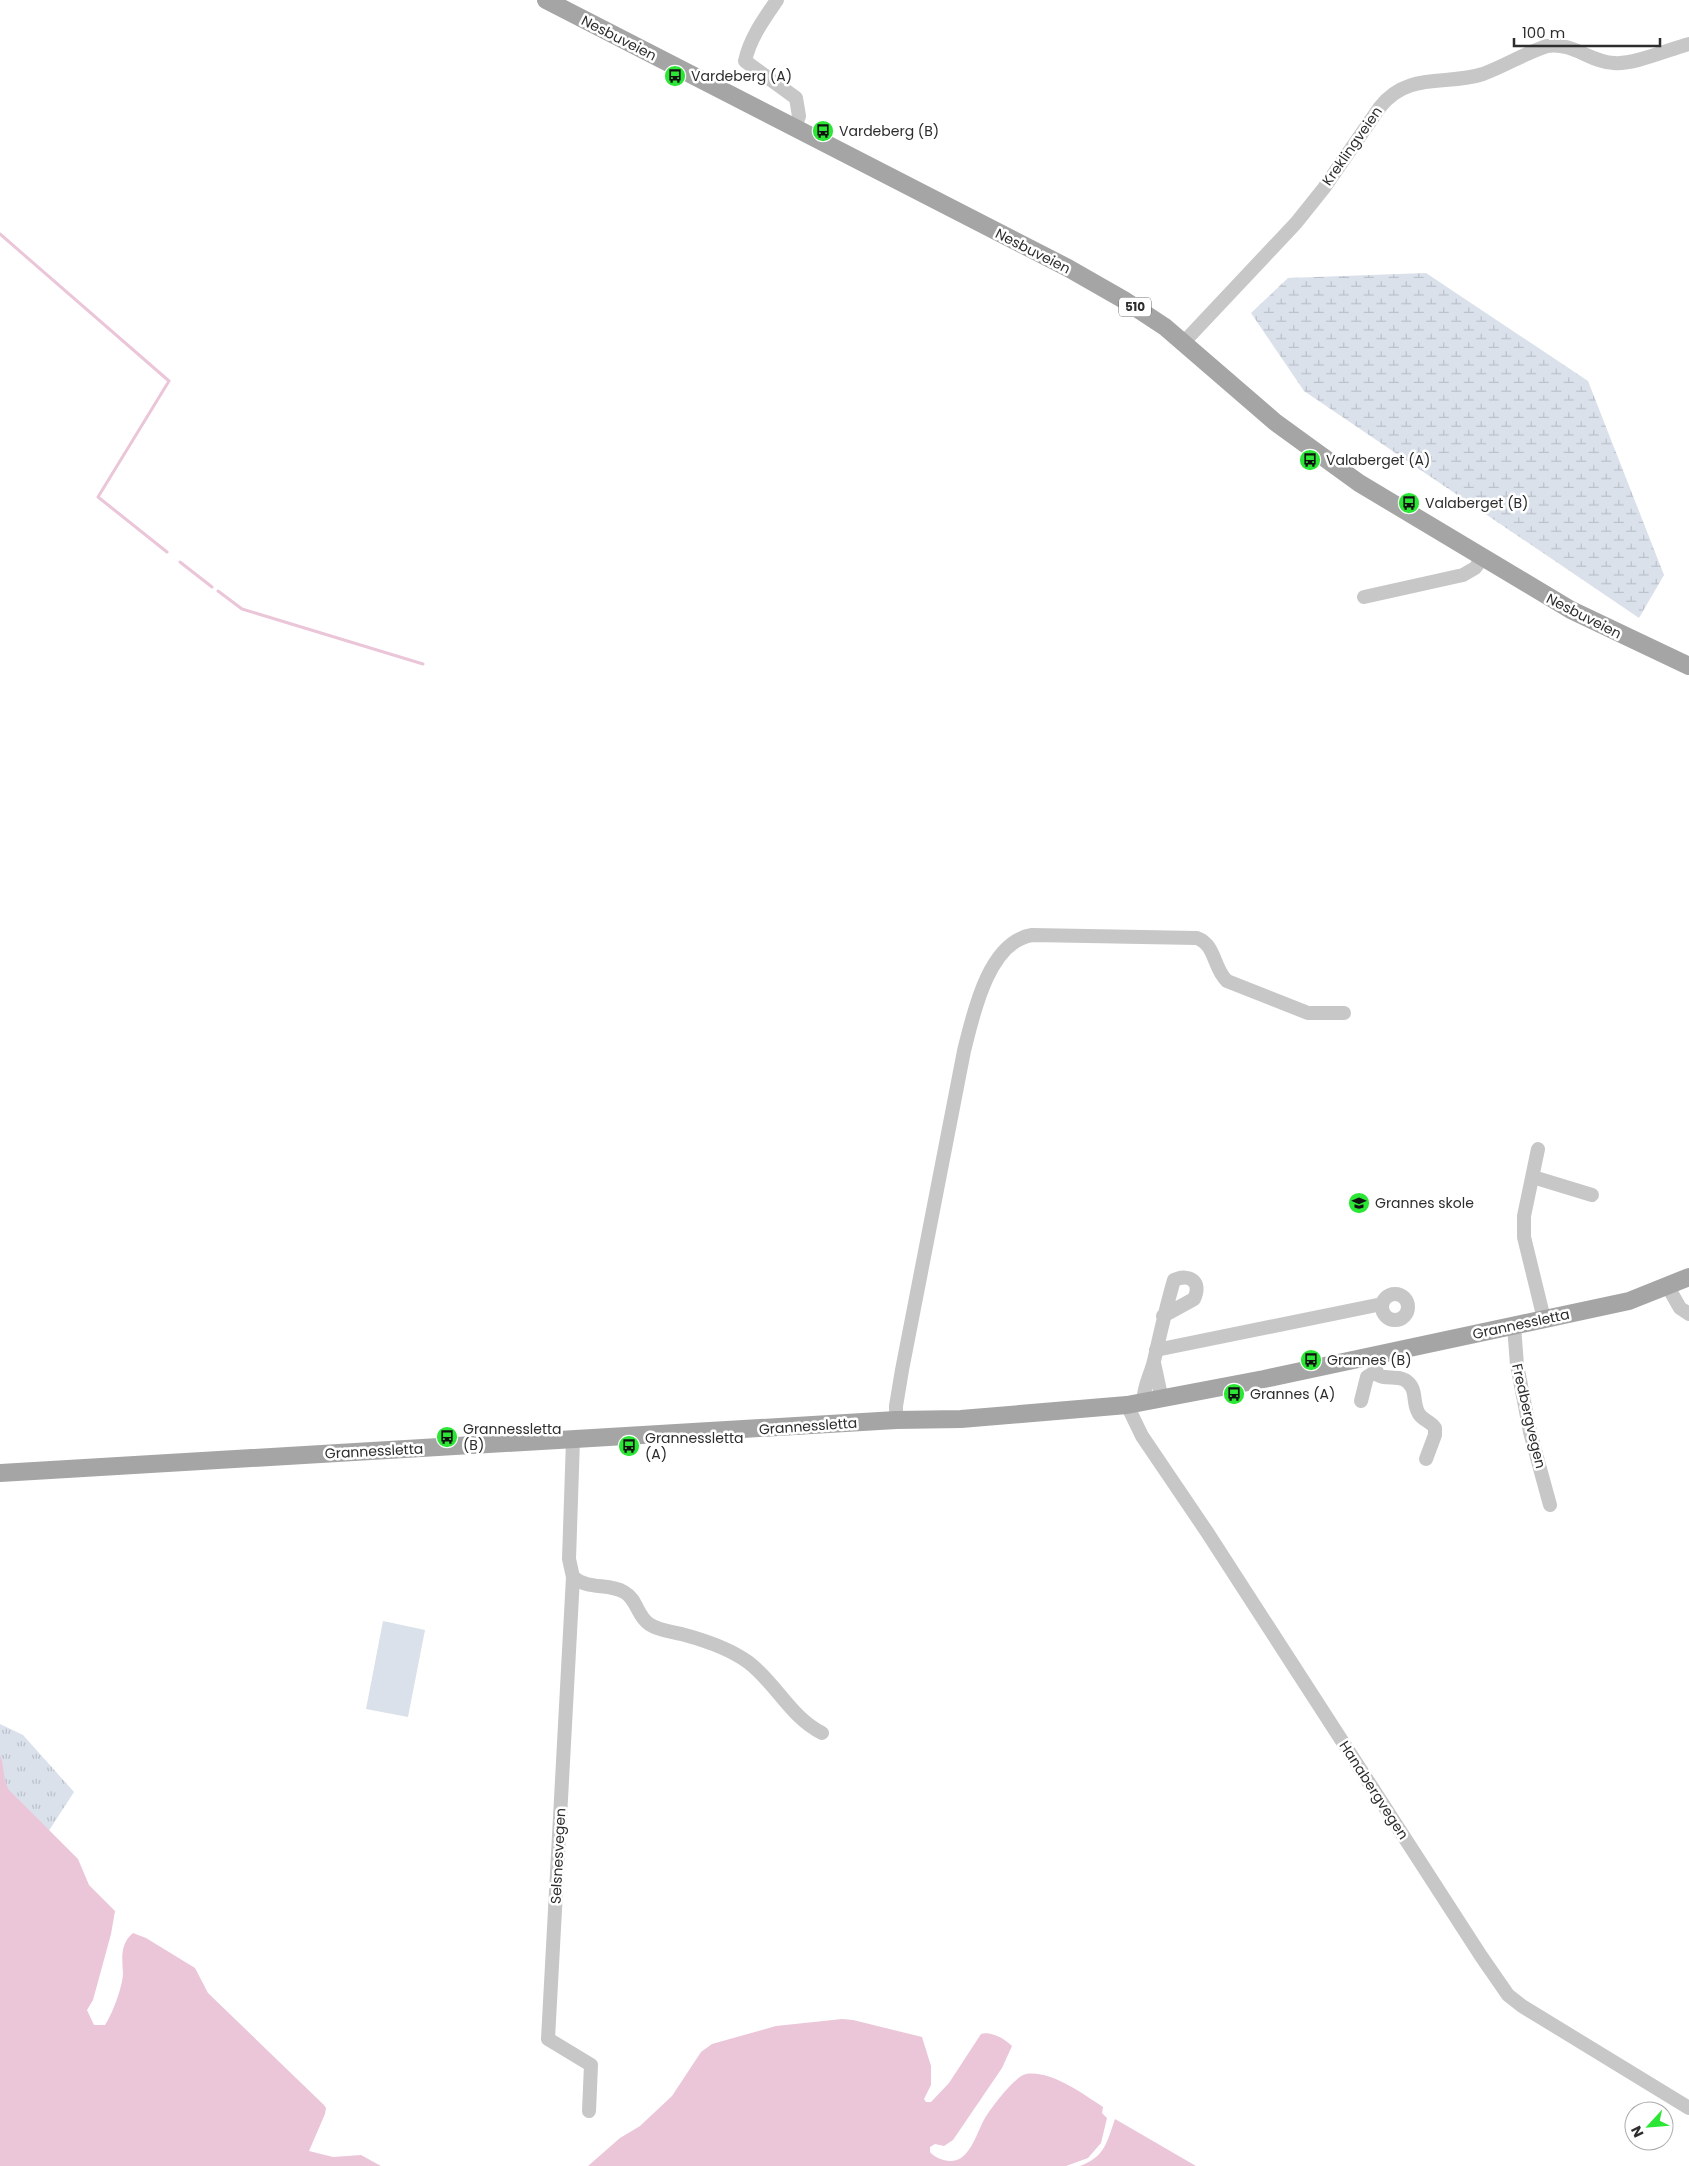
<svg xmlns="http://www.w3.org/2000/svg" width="1689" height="2166" font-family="Poppins,sans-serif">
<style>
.green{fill:#dae1eb}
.wetland{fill:url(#wetland-marsh)}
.park{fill:url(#park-tufts)}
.water{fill:#ebc5d8}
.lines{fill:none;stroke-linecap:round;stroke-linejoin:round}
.stream{stroke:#ebc5d8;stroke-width:3}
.minor{stroke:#c7c7c7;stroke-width:14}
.major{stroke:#a5a5a5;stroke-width:18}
.labels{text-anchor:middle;stroke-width:5;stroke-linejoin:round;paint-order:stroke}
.shield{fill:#fff;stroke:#6c6c6c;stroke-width:1}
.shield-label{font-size:12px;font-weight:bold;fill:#2d2d2d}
.street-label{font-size:14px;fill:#2d2d2d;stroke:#fff}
.poi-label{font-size:14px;fill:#2d2d2d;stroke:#fff;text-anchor:start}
</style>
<defs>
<pattern id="wetland-marsh" width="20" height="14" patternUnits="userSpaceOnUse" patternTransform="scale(1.25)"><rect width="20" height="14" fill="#dae1eb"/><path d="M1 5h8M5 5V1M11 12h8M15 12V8" fill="none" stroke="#bbc1ca"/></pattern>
<pattern id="park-tufts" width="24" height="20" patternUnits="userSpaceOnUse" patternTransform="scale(1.25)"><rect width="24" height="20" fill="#dae1eb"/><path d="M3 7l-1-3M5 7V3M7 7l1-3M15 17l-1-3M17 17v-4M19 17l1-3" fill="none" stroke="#bbc1ca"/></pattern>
</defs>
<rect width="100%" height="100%" fill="#fff"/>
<!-- green -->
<path class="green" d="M383,1621L425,1630L408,1717L366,1709Z"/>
<!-- wetland -->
<path class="wetland" d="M1426,273L1588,381L1664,575L1639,618L1304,391L1251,313L1288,278Z"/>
<!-- park -->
<path class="park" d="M0,1724L23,1735L74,1792L39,1846L0,1913Z"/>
<!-- water -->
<g class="water">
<path d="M0,1755C5,1767 2,1778 9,1790L78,1859L89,1885L115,1911L111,1934L93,2000L87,2010L94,2025H105C112,2015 123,1986 123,1973C122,1958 120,1944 133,1933L146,1938L195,1968L208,1993L324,2105L326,2108L325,2114L309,2151L333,2157L361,2155L381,2166H0Z"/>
<path d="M842,2019L853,2020L922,2037L931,2066V2085L924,2099L926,2102H931L949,2083L981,2034C991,2031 1005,2039 1012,2046L1002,2068L953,2140L944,2146L935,2144L930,2147V2152C937,2160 952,2164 961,2158C973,2150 978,2130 985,2118C991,2108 1015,2076 1026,2074C1051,2070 1083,2094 1103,2107L1102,2113L1107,2118L1101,2143L1088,2158L1066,2166H588L620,2138L640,2126L672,2096L701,2052L712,2044L776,2026Z"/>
<path d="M1115,2119L1196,2166H1080C1105,2157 1107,2142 1115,2119Z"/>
</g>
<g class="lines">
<!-- stream -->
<g class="stream">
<path d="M0,234L169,381L98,497L167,552"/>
<path d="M180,562L212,587"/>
<path d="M218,591L242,609L423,664"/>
</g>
<!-- minor -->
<g class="minor">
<path d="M777,0C764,19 750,38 745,61L796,98L799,116L795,127"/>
<path d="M1184,342L1296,223L1324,188L1380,107C1408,71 1447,86 1483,74C1505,66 1525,53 1547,46C1573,42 1590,62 1614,63C1633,65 1670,49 1689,44"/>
<path d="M1364,597L1463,575L1475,568L1482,559"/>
<path d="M1538,1149L1524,1216V1237L1544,1319"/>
<path d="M1533,1177L1592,1195"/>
<path d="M1668,1287L1680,1308L1689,1314"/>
<circle cx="1395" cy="1307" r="13"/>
<path d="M1514,1326L1517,1365L1530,1432L1550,1505"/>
<path d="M1156,1350L1382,1304"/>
<path d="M1371,1356L1378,1375C1386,1380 1396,1375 1405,1380C1418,1388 1412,1401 1418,1412C1421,1420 1431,1421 1435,1428V1435L1426,1459"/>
<path d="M1154,1363L1162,1400"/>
<path d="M1361,1401L1367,1377L1375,1372"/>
<path d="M1143,1403C1144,1384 1150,1377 1154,1361C1160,1334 1166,1307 1174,1280C1190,1273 1202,1282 1194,1299L1163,1316"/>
<path d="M1127,1405L1142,1436L1207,1532L1481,1956L1508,1995L1522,2006L1689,2108"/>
<path d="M896,1420V1406L902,1370L964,1051C973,1015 988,942 1032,935L1197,938C1216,945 1213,968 1227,981L1308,1013H1344"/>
<path d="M573,1440L569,1559L573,1577C588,1590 608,1583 624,1592C637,1599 637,1616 649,1624C659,1631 674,1632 685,1635C707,1641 730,1649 748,1662C775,1682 791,1718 822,1733"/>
<path d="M573,1577L548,2039L591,2065L589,2111"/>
</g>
<!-- major -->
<g class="major">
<path d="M546,0L1068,268L1124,300L1165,327L1275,422L1359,483L1571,610L1689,666"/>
<path d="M0,1473L693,1432L896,1420L961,1419L1127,1405L1264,1379L1629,1301L1689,1277"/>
</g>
</g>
<!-- icons -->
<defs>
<g id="bus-disc" transform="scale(1.125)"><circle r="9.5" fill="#2ce635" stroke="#fff"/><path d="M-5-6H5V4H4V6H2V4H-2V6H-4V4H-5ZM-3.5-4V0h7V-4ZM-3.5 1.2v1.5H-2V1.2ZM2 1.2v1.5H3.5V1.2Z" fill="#111"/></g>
<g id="school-disc" transform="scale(1.125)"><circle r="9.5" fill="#2ce635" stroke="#fff"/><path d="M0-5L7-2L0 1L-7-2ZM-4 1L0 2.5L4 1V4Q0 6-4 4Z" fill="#111"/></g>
</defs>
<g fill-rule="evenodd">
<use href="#bus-disc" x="675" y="76"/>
<use href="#bus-disc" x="823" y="131"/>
<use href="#bus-disc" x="1310" y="460"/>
<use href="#bus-disc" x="1409" y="503"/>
<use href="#school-disc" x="1359" y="1203"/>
<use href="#bus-disc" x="1311" y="1360"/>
<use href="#bus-disc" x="1234" y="1394"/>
<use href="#bus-disc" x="447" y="1437"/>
<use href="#bus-disc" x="629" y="1446"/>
</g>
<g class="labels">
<!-- shield labels -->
<rect class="shield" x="1119" y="297.5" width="32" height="19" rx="4"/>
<g class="shield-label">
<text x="1135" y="311">510</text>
</g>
<!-- street labels -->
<g class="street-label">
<text transform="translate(619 38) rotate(27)" y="5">Nesbuveien</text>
<text transform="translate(1352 146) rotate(-55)" y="5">Kreklingveien</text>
<text transform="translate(1033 251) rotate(27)" y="5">Nesbuveien</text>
<text transform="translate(1584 616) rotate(27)" y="5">Nesbuveien</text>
<text transform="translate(1521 1324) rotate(-12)" y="5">Grannessletta</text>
<text transform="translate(1529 1416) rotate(77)" y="5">Fredbergvegen</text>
<text transform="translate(808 1426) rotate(-4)" y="5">Grannessletta</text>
<text transform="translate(374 1451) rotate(-3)" y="5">Grannessletta</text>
<text transform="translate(1374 1790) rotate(57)" y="5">Hanabergvegen</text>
<text transform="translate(558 1856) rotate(-87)" y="5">Selsnesvegen</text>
</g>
<!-- poi labels -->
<g class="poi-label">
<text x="691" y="81">Vardeberg (A)</text>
<text x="839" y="136">Vardeberg (B)</text>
<text x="1326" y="465">Valaberget (A)</text>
<text x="1425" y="508">Valaberget (B)</text>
<text x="1375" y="1208">Grannes skole</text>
<text x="1327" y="1365">Grannes (B)</text>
<text x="1250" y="1399">Grannes (A)</text>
<text x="463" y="1434">Grannessletta<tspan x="463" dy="16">(B)</tspan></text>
<text x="645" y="1443">Grannessletta<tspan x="645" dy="16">(A)</tspan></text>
</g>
</g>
<!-- north arrow -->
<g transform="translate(1649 2126) rotate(244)"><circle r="24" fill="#ffffff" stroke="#ababab"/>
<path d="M0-4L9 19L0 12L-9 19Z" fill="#2ce635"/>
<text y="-8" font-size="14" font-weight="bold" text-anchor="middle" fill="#2d2d2d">N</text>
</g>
<!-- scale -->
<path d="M1514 38v8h146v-8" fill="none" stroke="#2d2d2d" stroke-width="2.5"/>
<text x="1522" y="38" font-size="15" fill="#2d2d2d" stroke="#ffffff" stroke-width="4" paint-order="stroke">100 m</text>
</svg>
